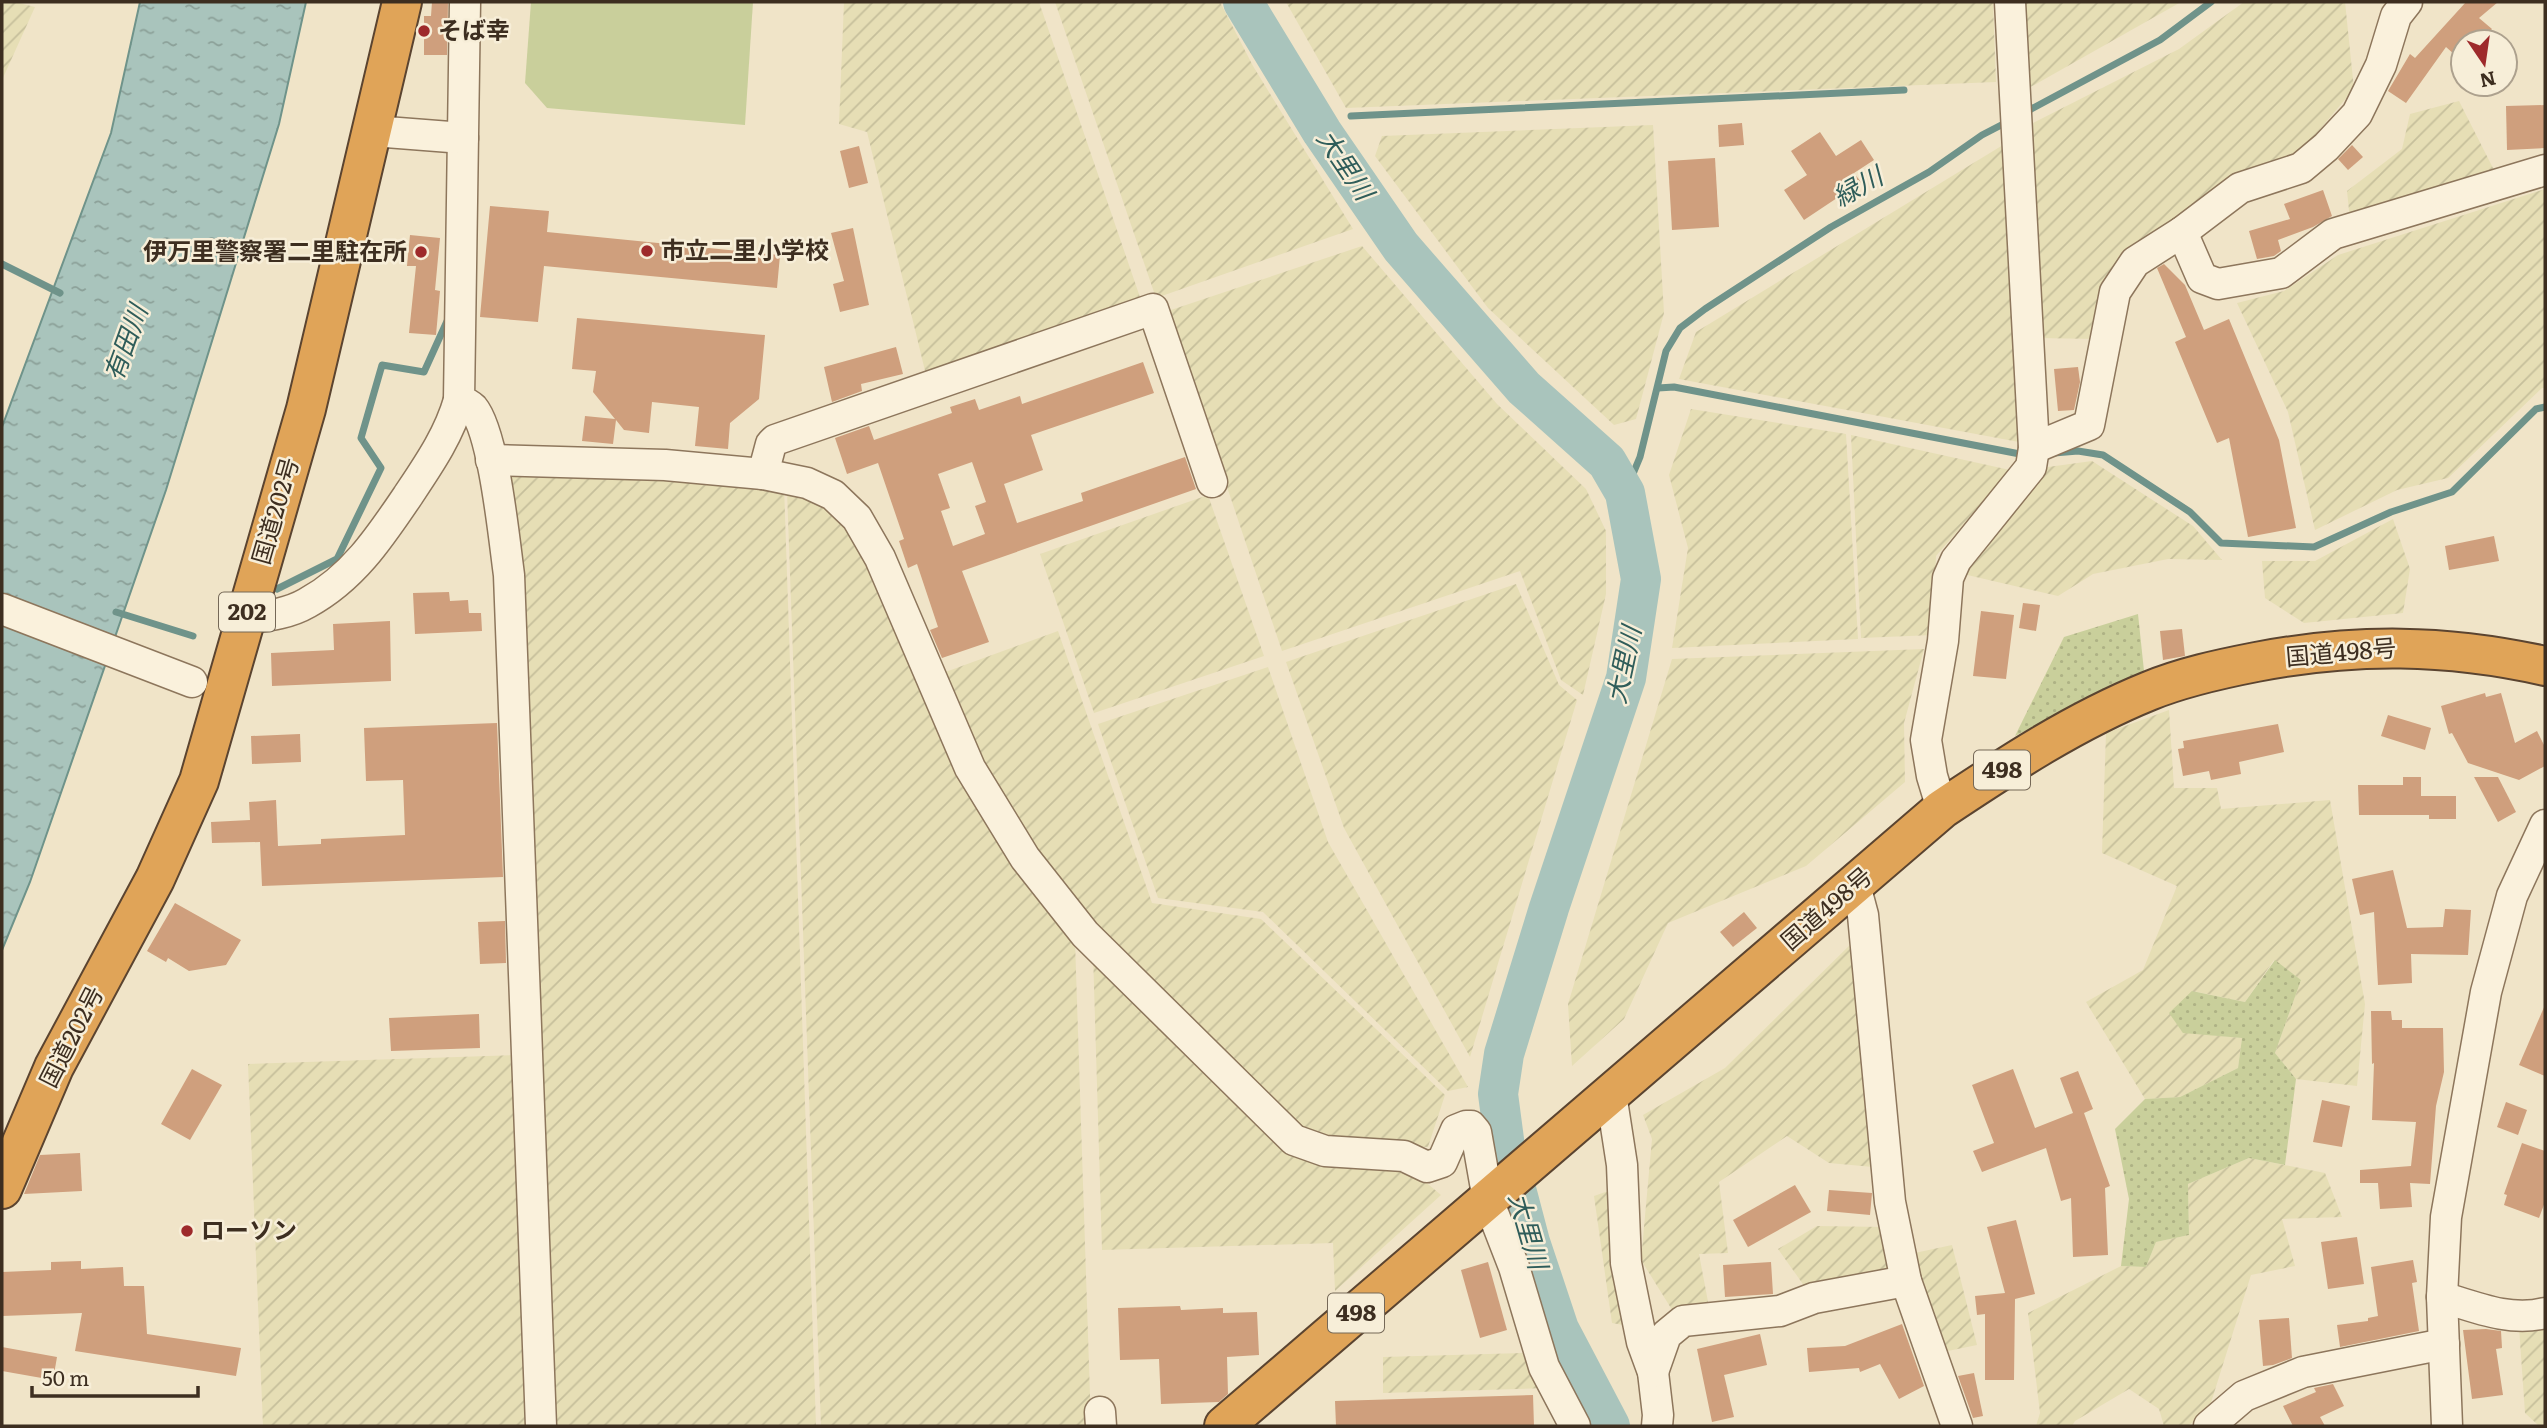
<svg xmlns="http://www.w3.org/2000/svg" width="2547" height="1428" font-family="Literata,'Noto Sans JP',serif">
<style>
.farmland{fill:url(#farmland-furrows)}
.grass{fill:url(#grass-dots)}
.garden{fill:#c9cf9b}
.water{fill:url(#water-ripples);stroke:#6f938a;stroke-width:2}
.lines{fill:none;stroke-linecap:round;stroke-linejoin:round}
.stream{stroke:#6f938a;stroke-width:7}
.river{stroke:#a9c4bc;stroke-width:40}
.building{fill:#cf9f7d;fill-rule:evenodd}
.minor-casing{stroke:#8d765c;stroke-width:33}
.highway-casing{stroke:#5b4430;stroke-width:42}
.minor{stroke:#faf1dc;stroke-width:30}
.highway{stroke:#e0a458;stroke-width:38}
.poi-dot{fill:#9e2a2b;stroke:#f7eed8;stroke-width:2.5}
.labels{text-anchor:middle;stroke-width:5;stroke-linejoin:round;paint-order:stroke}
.shield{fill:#f7eed8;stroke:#756857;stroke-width:2}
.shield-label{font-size:23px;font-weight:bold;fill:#3d2e20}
.poi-label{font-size:24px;font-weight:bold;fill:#3d2e20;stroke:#f7eed8;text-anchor:start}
.street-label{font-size:24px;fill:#3d2e20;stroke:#f7eed8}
.water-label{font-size:26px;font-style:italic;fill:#2f5d5a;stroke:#f7eed8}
</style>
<defs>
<pattern id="farmland-furrows" width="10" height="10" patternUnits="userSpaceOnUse" patternTransform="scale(1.75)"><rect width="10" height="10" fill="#e6deb5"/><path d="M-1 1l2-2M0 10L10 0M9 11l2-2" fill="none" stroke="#c6bf9b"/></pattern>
<pattern id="grass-dots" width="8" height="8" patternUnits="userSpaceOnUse" patternTransform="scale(1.75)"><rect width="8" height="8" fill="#c9cf9b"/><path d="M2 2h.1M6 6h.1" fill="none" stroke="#aeb285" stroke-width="1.8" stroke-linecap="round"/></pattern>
<pattern id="water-ripples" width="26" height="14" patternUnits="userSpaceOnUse" patternTransform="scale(1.75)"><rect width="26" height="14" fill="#a9c4bc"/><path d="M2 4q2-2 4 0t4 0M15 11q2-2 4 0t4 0" fill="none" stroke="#8ba098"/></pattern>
</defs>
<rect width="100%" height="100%" fill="#f0e4c8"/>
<!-- farmland -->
<g class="farmland">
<path d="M2,2H15L35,7L2,80Z"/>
<path d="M844,2H1039L1142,303L927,379L867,132L839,124Z"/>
<path d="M1055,2H1220L1253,66L1353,229L1156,298Z"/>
<path d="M1286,2H1993L1996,82L1346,108Z"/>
<path d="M2021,2H2181L2027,89Z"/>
<path d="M2244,2H2345L2354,89L2298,155L2228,180L2116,263L2097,339L2037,338L2027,126L2179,49Z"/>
<path d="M2459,101L2496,174L2350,220L2347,191L2402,149L2410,114Z"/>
<path d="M1653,125L1664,313L1636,419L1614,425L1488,308L1375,156L1382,136Z"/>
<path d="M2003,145L2019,442L1679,379L1696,332Z"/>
<path d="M2545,189V388H2542L2448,478L2397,490L2315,530L2288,412L2237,303L2284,291L2338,255Z"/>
<path d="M1362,246L1497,404L1586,489L1606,531V594L1583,695L1561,680L1520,571L1282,651L1168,311Z"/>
<path d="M1691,409L1846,434L1858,639L1672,648L1688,548L1669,475Z"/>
<path d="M1851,435L2010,470L1936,556L1933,635L1861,638Z"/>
<path d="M2092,461L2193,526L2222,560L2168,559L2093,574L2058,596L1963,574L2048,467Z"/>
<path d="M505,471L784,486L816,1426H549Z"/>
<path d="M787,491L816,496L844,520L1075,941L1091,1426H821Z"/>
<path d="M1208,495L1264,656L1094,713L1040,554Z"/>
<path d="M2393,519L2410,569L2403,613L2304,623L2265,598L2262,561H2315Z"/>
<path d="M1516,584L1559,685L1577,700L1470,1057L1344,828L1286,662Z"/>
<path d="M1058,631L1152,903L1261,919L1445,1095L1428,1147L1310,1143L1091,929L977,761L940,674Z"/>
<path d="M1924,649L1904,723L1905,782L1806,866L1668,923L1624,1019L1572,1066L1568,1004L1672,659Z"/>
<path d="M1268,667L1328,842L1468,1087L1448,1091L1263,912L1158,898L1098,724Z"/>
<path d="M2169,710L2174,788H2217L2221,809L2330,800L2365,1004L2357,1086L2296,1079L2275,1053L2301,980L2274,960L2245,1002L2193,991L2183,1032L2242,1038L2238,1068L2180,1097L2145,1099L2086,1002L2143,970L2177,886L2102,853L2106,733Z"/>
<path d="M1855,940L1873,1167L1829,1163L1787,1136L1719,1182L1728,1253L1699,1254L1709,1307L1674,1313L1641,1260L1652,1139L1643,1115L1725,1068Z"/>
<path d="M1093,953L1292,1149L1403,1163L1441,1195L1335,1291L1333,1243L1102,1250Z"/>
<path d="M515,1055L529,1426H263L248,1064Z"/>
<path d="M2249,1158L2325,1173L2342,1217L2282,1219L2295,1266L2251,1275L2209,1409L2188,1426H2164L2159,1409L2129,1389L2075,1421L2072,1426H2036L2040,1413L2028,1313L2121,1266L2146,1267L2156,1242L2189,1235L2188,1184Z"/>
<path d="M1611,1190L1629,1326L1612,1323L1594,1196Z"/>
<path d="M1817,1226L1885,1227L1893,1274L1805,1287L1778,1249Z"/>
<path d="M1952,1245L1977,1345L1943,1352L1910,1254Z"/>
<path d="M2545,1319V1426H2539L2525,1413L2519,1327Z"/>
<path d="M1523,1353L1547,1388L1383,1393V1357Z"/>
</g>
<!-- grass -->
<g class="grass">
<path d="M2138,614L2144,671L2015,736L2064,637Z"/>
<path d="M2275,960L2301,980L2275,1053L2296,1079L2285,1165L2249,1158L2188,1184L2189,1235L2156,1242L2146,1267L2121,1266L2129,1199L2115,1129L2145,1099L2180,1097L2238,1068L2242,1038L2183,1033L2169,1013L2192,991L2245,1002Z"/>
</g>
<!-- garden -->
<path class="garden" d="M531,2H753L745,125L547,108L525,83Z"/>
<!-- water -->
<path class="water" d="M140,2H306L279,124L166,490L30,882L2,950V427L111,133Z"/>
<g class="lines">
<!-- stream -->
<g class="stream">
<path d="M2022,114L2160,40L2211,2"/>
<path d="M1351,116L1904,90"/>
<path d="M2,264L60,293"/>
<path d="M1658,388L1674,387L2025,455"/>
<path d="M2054,453L2078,451L2103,455L2190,512L2221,543L2314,547L2391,512L2452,492L2536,409L2545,407"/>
<path d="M1625,493L1640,457L1666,351L1680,328L1705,309L1831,227L1929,172L1982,135L2009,121"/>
<path d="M277,589L337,559L381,468L361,438L382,365L424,372L448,319"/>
<path d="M116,612L193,636"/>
</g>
<!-- river -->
<path class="river" d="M1243,2L1322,132L1401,247L1524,388L1607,462L1625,493L1641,579L1626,678L1549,908L1504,1054L1498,1094L1505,1147L1530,1242L1559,1329L1610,1426"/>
</g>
<!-- building -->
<g class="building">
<path d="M432,2H448L447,55H424V16H431Z"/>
<path d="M2466,2H2498L2479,18L2492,29L2481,42H2463V62L2446,47L2406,103L2388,91L2410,54L2415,58Z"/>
<path d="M2545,105V148L2507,150L2506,106Z"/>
<path d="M1742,123L1744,145L1719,147L1718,125Z"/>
<path d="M1820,132L1836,156L1861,140L1874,160L1854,173L1861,182L1804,220L1784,190L1807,175L1791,151Z"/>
<path d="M2352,145L2363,157L2348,170L2338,159Z"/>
<path d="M859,146L868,183L849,188L840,151Z"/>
<path d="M1715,158L1719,227L1672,230L1668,161Z"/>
<path d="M2323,190L2332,216L2313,227L2278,240L2281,251L2274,256L2257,259L2249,231L2290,219L2284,204Z"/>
<path d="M490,206L549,211L547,232L780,255L777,288L544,266L538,322L480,317Z"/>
<path d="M853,228L869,305L840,312L833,284L844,281L831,233Z"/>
<path d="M410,235L440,238L435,290L440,291L436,335L409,333L416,266H407Z"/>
<path d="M2164,264L2185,285L2204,330L2229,319L2279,440L2296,528L2248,537L2229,438L2217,443L2175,342L2186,337L2157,268Z"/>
<path d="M577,318L765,335L759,399L730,423L728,449L695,446L699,407L652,402L649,433L624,430L616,420L613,444L582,441L585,416L615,419L593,392L596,371L572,369Z"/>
<path d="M896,347L903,374L861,384L862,391L832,402L824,367Z"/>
<path d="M1143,362L1154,393L1031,435L1043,470L1004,484L1017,523L1083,501L1081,493L1185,457L1196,489L962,571L989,642L942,658L930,630L938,627L917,564L908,568L899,541L904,539L878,463L847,474L835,438L869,426L874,440L952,413L950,407L975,399L979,410L1020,396L1022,404ZM972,462L986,502L975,506L985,534L953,546L941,511L950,508L938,474Z"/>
<path d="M2078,367L2080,382L2074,410L2058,411L2054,369Z"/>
<path d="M2494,536L2499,561L2449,570L2445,546Z"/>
<path d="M449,592L450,601L468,600L469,613H481L482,631L415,634L413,593Z"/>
<path d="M2023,603L2040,605L2036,631L2019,628Z"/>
<path d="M1981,611L2014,615L2006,679L1973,676Z"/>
<path d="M390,621L391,681L272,686L271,653L334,650L333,624Z"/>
<path d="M2182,629L2185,656L2163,660L2160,631Z"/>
<path d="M2485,693L2486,697L2501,693L2515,743L2537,731L2545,747V766L2519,780L2468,763L2452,733L2449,734L2441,706Z"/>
<path d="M2388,715L2431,728L2425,750L2381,736Z"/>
<path d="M497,723L503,877L262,886L260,842L212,843L211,822L250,820L249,802L276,800L278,846L321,844V839L405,835L403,780L366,781L364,728Z"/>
<path d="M2278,724L2284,752L2239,762L2241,774L2211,780L2209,771L2183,776L2178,749L2184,748L2183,741Z"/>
<path d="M300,734L301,762L252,764L251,736Z"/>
<path d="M2403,777H2421V796H2456V819H2429V815H2359L2358,785H2403Z"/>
<path d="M2474,777H2498L2516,812L2498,822Z"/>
<path d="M2393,870L2407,928L2443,927L2445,909L2471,910L2468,955L2411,954L2412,983L2378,985L2374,912L2360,915L2352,879Z"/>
<path d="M175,903L241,940L226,965L189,971L168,958L166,962L147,951Z"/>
<path d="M1744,912L1757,928L1733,947L1720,932Z"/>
<path d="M505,921L506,963L480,964L478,922Z"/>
<path d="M2545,1005V1076L2519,1065Z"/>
<path d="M2371,1011H2391L2392,1020H2402V1028H2443L2444,1072L2436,1106L2430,1184L2410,1183L2412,1207L2380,1209L2378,1183H2360V1170L2411,1166L2416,1122L2372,1120L2374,1063L2372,1064Z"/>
<path d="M479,1014L480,1048L391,1051L389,1018Z"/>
<path d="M192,1069L222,1085L190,1140L161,1124Z"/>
<path d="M2013,1069L2035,1128L2073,1113L2060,1078L2078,1071L2093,1109L2084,1113L2110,1186L2105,1188L2108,1255L2073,1257L2071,1198L2061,1201L2046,1148L1982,1172L1973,1151L1994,1143L1972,1085Z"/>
<path d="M2322,1100L2350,1106L2342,1147L2313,1142Z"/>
<path d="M2506,1102L2527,1110L2518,1135L2497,1127Z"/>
<path d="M2522,1143L2545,1151V1202L2539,1218L2504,1205L2507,1195L2504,1194Z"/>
<path d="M80,1153L82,1191L24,1194L40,1155Z"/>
<path d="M1795,1185L1811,1212L1748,1247L1733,1220Z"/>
<path d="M1829,1190L1872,1193L1870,1215L1827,1211Z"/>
<path d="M2016,1220L2035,1294L2015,1299L2014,1380H1985V1314L1977,1315L1975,1296L2005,1293L1987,1227Z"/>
<path d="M2357,1237L2364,1284L2328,1289L2321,1242Z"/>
<path d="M2413,1260L2417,1282L2412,1283L2419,1331L2340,1347L2337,1325L2368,1321V1318L2378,1316L2371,1267Z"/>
<path d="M81,1261V1269L123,1267L124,1286H144L147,1334L241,1348L236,1376L75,1351L82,1313L2,1316V1272L51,1270V1262Z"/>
<path d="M1488,1262L1507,1330L1480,1338L1461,1270Z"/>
<path d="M1771,1262L1773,1294L1725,1297L1723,1265Z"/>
<path d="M1180,1306L1181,1310L1223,1308V1313L1257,1312L1259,1355L1227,1357L1228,1394L1219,1402L1161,1404L1159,1359L1120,1360L1118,1308Z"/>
<path d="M2289,1318L2292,1358L2273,1365L2263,1366L2259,1320Z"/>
<path d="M1902,1324L1924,1386L1899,1399L1880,1364L1860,1372L1859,1368L1809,1372L1807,1348L1845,1346Z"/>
<path d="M2486,1329L2501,1331L2502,1348L2496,1349L2503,1395L2472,1399L2463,1330Z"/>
<path d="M1760,1334L1767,1365L1724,1375L1734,1417L1712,1422L1697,1349Z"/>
<path d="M2,1347L57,1357L53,1380L2,1371Z"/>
<path d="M1974,1373L1983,1416L1973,1418L1958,1376Z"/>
<path d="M2333,1384L2344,1406L2320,1417L2325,1426H2293L2283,1406L2316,1392L2314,1388Z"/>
<path d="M1533,1395L1534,1426H1336L1335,1401Z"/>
</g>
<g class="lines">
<!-- minor casing -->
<g class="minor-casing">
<g id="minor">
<path d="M465,2L459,400C464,402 470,405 473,408C494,433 504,539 509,575L541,1426"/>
<path d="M373,131L463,138"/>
<path d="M2182,232L2202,278L2218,284L2281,273L2333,234L2545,170"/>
<path d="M2034,448L2089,425L2115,292L2135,262L2182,232L2240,188L2301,168L2326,147L2357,114L2381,65L2396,16L2407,2"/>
<path d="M491,460L665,465L763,474L807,483L833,495L857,518L880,558L970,768L1025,858L1085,934L1294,1140L1325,1151L1404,1156L1427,1167L1442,1162L1456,1130L1466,1126H1471L1476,1132L1488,1200L1514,1267L1544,1367L1575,1426"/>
<path d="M763,474L771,444L775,440L1153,309L1212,482"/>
<path d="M2,609L192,682"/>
<path d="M245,619C266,616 288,614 307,603C353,578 380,537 409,494C429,464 449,435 459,400"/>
<path d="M1942,809L1932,776L1926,740L1943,641L1948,578L1956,560L2031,467L2034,448L2010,2"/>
<path d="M1855,885L1863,915L1890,1202L1906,1281L1957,1426"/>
<path d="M1611,1094L1622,1165L1626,1263L1642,1342L1653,1372L1658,1415L1657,1426"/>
<path d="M2442,1297C2475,1307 2510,1322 2545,1313"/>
<path d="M1653,1372L1666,1335L1683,1321L1780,1311L1814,1298L1906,1281"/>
<path d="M1100,1412L1101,1426"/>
<path d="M2209,1426L2244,1396L2303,1372L2444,1344"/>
<path d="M2447,1426L2442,1297L2446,1217L2486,992L2512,896L2545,825"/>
</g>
</g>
<!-- highway casing -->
<g class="highway-casing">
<g id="highway">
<path d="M2,1189L54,1067L155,879L199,781L306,409L402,2"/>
<path d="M1224,1426L1942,809C2008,765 2075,721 2149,691C2183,677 2220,669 2256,662C2356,643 2446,644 2545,666"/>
</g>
</g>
<!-- minor -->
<use href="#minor" class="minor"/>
<!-- highway -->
<use href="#highway" class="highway"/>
</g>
<!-- markers -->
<g class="poi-dot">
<circle cx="424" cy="31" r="7"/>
<circle cx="647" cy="251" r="7"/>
<circle cx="421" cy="252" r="7"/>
<circle cx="187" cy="1231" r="7"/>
</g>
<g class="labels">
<!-- shield labels -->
<g class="shield">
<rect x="219" y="592.5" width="56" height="39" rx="5"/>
<rect x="1974" y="750.5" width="56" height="39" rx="5"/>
<rect x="1328" y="1293.5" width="56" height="39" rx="5"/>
</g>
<g class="shield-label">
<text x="247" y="620">202</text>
<text x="2002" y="778">498</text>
<text x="1356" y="1321">498</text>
</g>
<!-- poi labels -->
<g class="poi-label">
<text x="438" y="39">そば幸</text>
<text x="661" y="259">市立二里小学校</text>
<text x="407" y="260" text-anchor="end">伊万里警察署二里駐在所</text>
<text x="201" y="1239">ローソン</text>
</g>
<!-- street labels -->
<g class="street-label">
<text transform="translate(276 511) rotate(-74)" y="8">国道202号</text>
<text transform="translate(2341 653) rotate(-5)" y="8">国道498号</text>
<text transform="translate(1827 909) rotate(-41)" y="8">国道498号</text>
<text transform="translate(72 1037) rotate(-63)" y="8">国道202号</text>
</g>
<!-- water labels -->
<g class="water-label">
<text transform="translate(1345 165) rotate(56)" y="9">大里川</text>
<text transform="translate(1858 187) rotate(-29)" y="9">緑川</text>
<text transform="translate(126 343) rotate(-70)" y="9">有田川</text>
<text transform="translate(1624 665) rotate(-78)" y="9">大里川</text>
<text transform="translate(1528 1231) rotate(74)" y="9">大里川</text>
</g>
</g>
<!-- border -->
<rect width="2547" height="1428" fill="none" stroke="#3d2e20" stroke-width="7"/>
<!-- north arrow -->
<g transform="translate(2484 63) rotate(167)"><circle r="33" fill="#f7eed8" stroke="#ada18e" stroke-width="2"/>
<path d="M0-5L12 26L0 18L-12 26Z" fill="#9e2a2b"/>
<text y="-10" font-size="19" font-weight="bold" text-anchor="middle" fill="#3d2e20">N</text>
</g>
<!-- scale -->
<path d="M32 1386v10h166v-10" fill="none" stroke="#3d2e20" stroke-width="3.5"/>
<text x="42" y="1386" font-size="21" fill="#3d2e20" stroke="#f7eed8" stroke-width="5" paint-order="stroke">50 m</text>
</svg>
